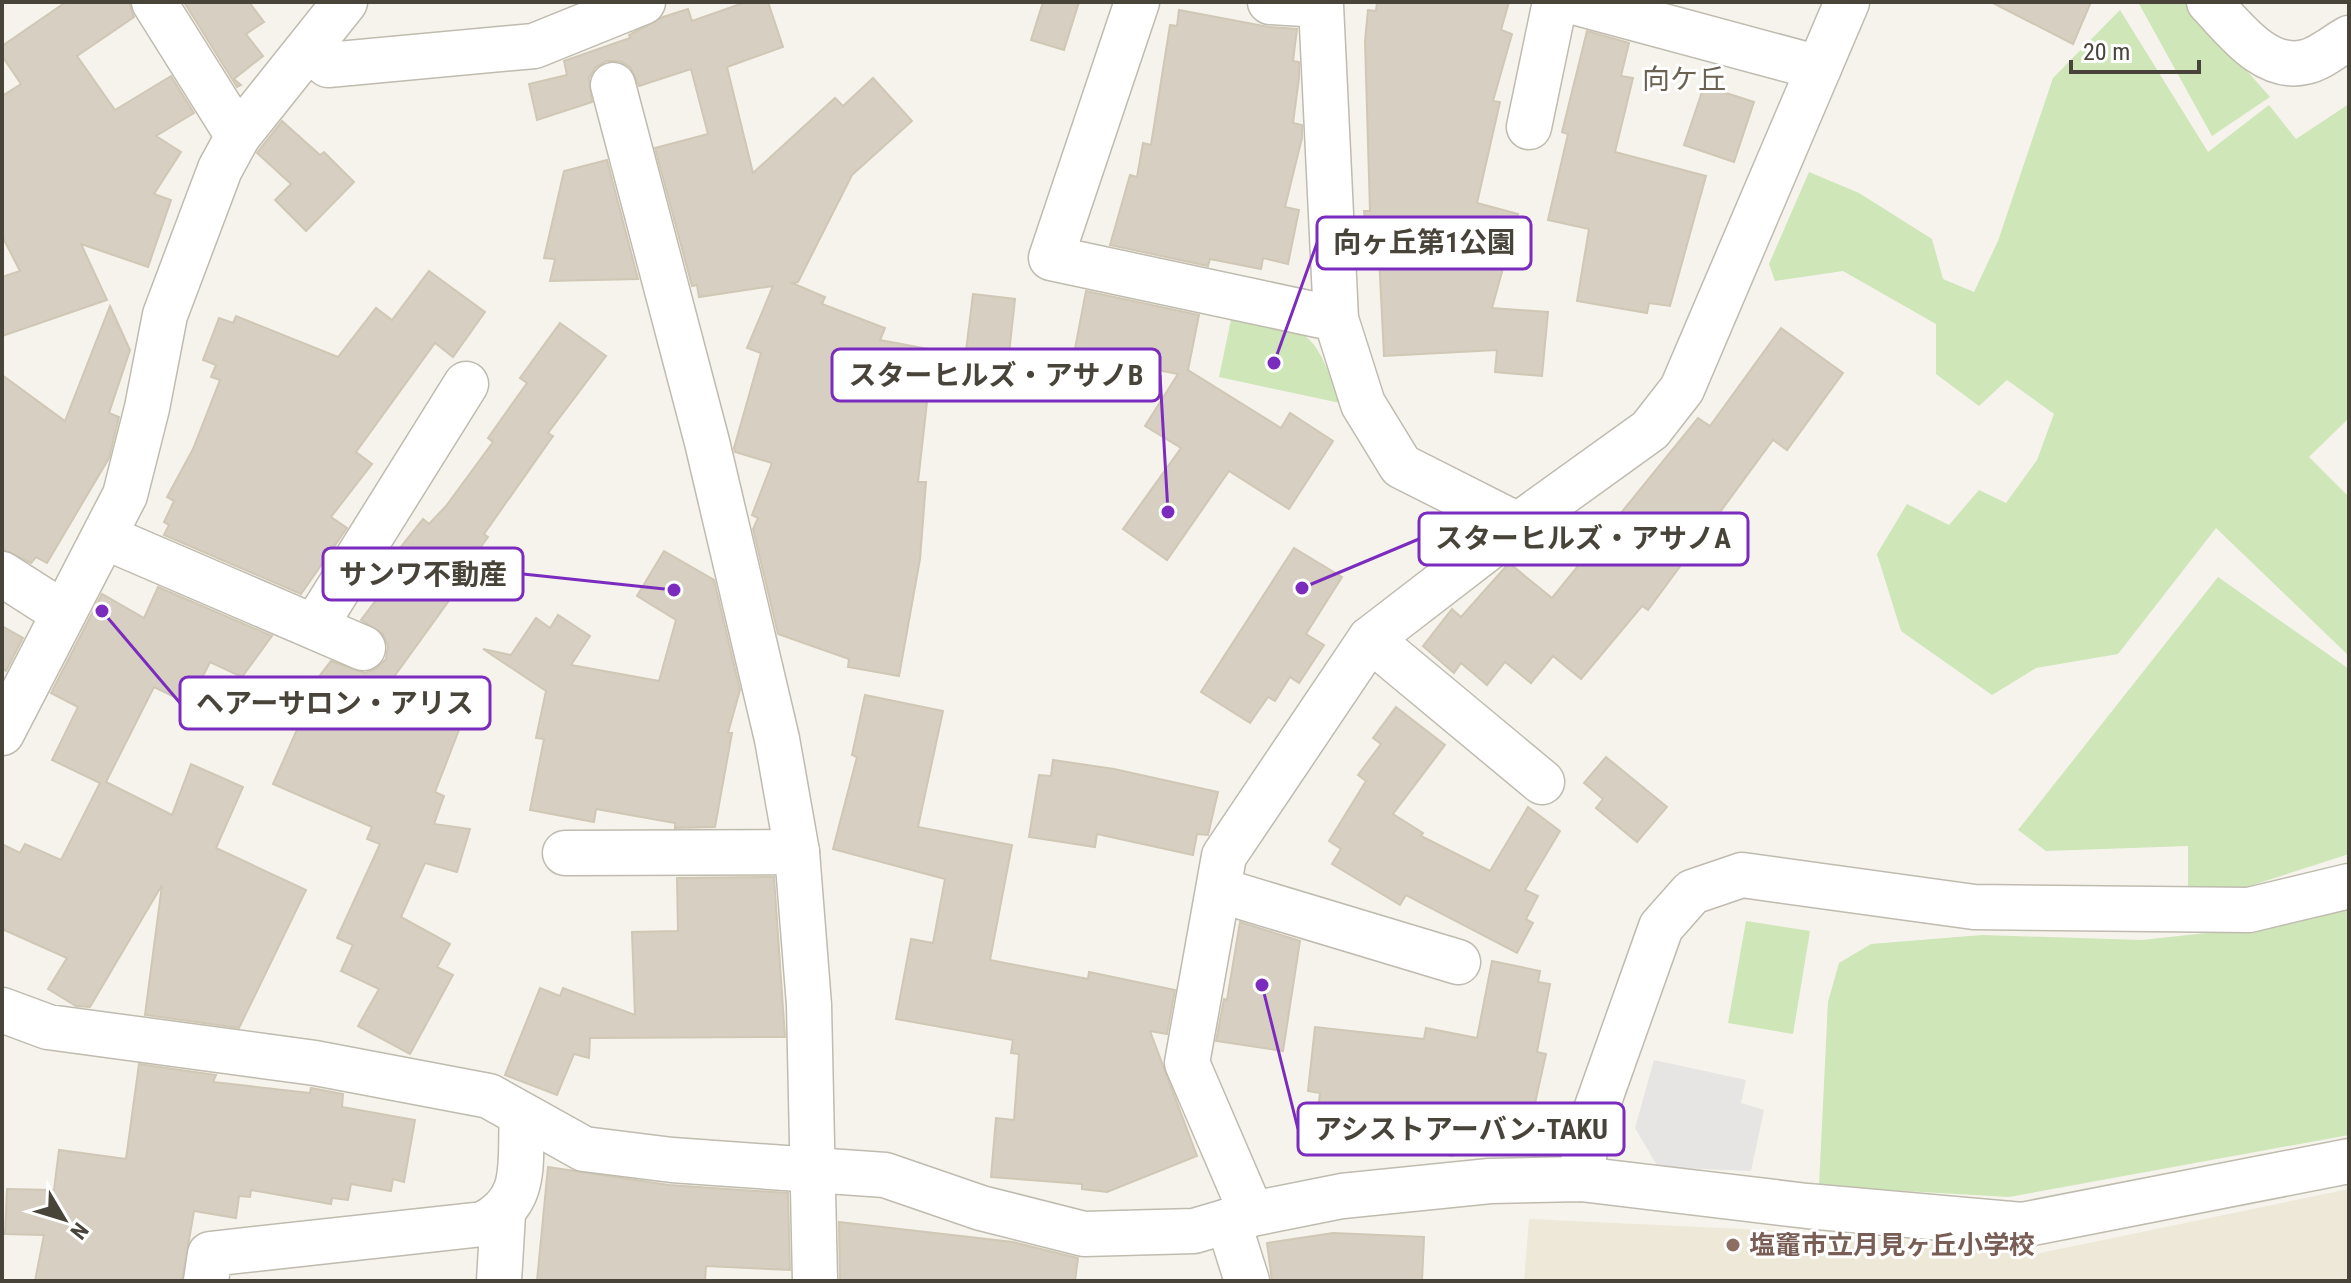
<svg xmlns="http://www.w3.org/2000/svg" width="2351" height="1283" font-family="'Roboto Condensed','Noto Sans JP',sans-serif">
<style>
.education{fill:#ede8d7}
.green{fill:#cee6b8}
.parking{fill:#e7e5e3}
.building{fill:#d6cfc2;stroke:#d0c7b5;stroke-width:2}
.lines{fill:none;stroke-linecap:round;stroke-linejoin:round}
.street-casing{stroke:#c0bbaf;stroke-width:47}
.street{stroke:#fff;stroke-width:44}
.education-dot{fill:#8d6e63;stroke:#fff;stroke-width:3}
.labels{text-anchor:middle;stroke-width:6;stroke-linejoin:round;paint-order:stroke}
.education-label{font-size:26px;font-weight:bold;fill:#785e54;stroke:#fff;text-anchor:start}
.neighbourhood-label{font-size:28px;fill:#6b6251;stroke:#fff}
.leader{fill:none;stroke:#7b2cbf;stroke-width:3}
.callout-dot{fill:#7b2cbf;stroke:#fff;stroke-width:3}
.callout{fill:#fff;stroke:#7b2cbf;stroke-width:3}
.callout-label{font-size:28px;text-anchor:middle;font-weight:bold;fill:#49443a}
</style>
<rect width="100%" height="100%" fill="#f5f3ec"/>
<!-- education -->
<path class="education" d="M2349,1189V1281H1524L1529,1219L1847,1234L2031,1255Z"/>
<!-- green -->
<g class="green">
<path d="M2138,2H2186L2270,97L2212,136Z"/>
<path d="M2120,10L2208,152L2269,105L2296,139L2349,104V418L2309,457L2349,497V656L2216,528L2118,654L2036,668L1992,695L1901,631L1877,554L1907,504L1949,525L1979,490L2006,503L2037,460L2054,414L2007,380L1979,406L1936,374V324L1843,271L1775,281L1769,264L1809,172L1859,193L1932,239L1943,279L1974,292L1998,241L2053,78Z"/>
<path d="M1232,315C1310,331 1313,326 1340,403L1219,377Z"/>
<path d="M2218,577L2349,669V854L2234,891L2188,892V846L2046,851L2018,830Z"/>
<path d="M2349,909V1135L2009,1197L1819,1186L1828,1002L1839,963L1871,944L1982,935L2142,940L2291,924Z"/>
<path d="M1746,921L1810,931L1793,1034L1728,1023Z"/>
</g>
<!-- parking -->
<path class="parking" d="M1654,1060L1746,1080L1741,1103L1764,1110L1751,1171L1658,1167L1635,1128Z"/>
<!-- building -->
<g class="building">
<path d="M66,2H129L134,17L77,56L115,110L171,76L194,113L156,136L181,152L154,194L171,200L148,267L81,244L107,300L2,336V277L20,271L2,236V96L21,84L2,56V46Z"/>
<path d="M184,2H249L264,22L246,34L263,56L234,79L241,85L237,87Z"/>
<path d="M746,2H768L783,47L727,67L753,173L835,98L843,106L873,78L912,121L852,175L798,282L792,283L825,297L822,304L885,328L880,340L939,351L927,402L918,482H926L920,559L899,676L848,667L849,659L778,634L753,529L758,518L752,515L772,463L735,452L734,448L761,353L747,348L773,286L699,297L697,285L692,286L655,148L708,134L691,69L639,86L630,67L619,61H606L595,68L589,78L592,102L537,120L529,84L567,75L564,61L630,38L629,35L663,17L688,9L692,21Z"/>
<path d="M1043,2H1079L1064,50L1031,40Z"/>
<path d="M1377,2H1509L1501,30L1512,34L1493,101L1500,102L1477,203L1518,214L1492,308L1548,312L1542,376L1495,372L1497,350L1384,356L1379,256L1369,257L1364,211H1370L1365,41L1368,10L1376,11Z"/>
<path d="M1991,2H2091L2073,44Z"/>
<path d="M1179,10L1269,27L1297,29L1293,61L1299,62V78L1293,123L1302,125V138L1285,207L1299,210L1288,264L1263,258L1261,269L1210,259L1208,266L1110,245L1130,175L1137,177L1143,143L1151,145L1170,25L1177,26Z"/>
<path d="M1587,31L1629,43L1621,76L1633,78L1615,152L1706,176L1670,306L1649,303L1647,313L1577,301L1589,229L1548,220L1568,134L1562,132Z"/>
<path d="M1704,86L1754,102L1734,162L1684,145Z"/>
<path d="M282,121L320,155L324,152L354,182L306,231L275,200L291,184L257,153Z"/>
<path d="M607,160L638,279L550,281L555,259L544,258L564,171Z"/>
<path d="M429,271L485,312L453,357L435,343L356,452L372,464L331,517L347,528L301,594L164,535L169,525L164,522L174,501L167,497L193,449L220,380L211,377L216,365L203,360L219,318L233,323L236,316L338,357L376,308L392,320Z"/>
<path d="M1086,291L1199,315L1188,370L1281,428L1290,413L1333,441L1289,509L1229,471L1167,560L1123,529L1181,448L1145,426L1178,374L1074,354Z"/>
<path d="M973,294L1015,299L1007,372L964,367Z"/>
<path d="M110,306L130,350L109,413L119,417L109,458L47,563L36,557L31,563L2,549V375L65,421Z"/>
<path d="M560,323L606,356L548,433L553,436L484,534L488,537L448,592L453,595L391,681L467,709L435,792L444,796L434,824L470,829L457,872L425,863L401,917L450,944L437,967L453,975L410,1054L358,1026L379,989L341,971L353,945L337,938L380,844L367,839L372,827L273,784L307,707L299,703L331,661L365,673L377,668L386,659L388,646L383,634L361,620L410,555L400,548L423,519L429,524L446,506L493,442L488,438L527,383L520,378Z"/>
<path d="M1781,328L1843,373L1787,450L1773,440L1648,610L1642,606L1581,679L1553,656L1531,683L1505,662L1487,685L1461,663L1454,673L1423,646L1452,609L1461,617L1509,563L1552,598L1698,418L1710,426Z"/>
<path d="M1294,548L1342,577L1306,634L1324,645L1299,683L1290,677L1275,701L1268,697L1250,723L1201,692Z"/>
<path d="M664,551L714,580L740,690L728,733H732L715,827L675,828V823L596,809L594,822L530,810L544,739L536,738L546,691L483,649L511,655L536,618L550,628L558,615L590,636L571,665L659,681L676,620L637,596Z"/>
<path d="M158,587L272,636L242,677L210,662L189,704L154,687L106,782L172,815L191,764L243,787L216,848L306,890L239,1028L145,1015L162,885L90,1007L76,1006L48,989L67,958L2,929V844L20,853L25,844L61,860L100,783L52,760L78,707L51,693L102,594L144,618Z"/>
<path d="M2,626L23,638L6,671L2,669Z"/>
<path d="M865,695L943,711L918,827L1012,845L990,960L1088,979L1089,972L1175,990L1167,1034L1150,1031L1197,1156L1107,1192L1082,1189V1184L991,1177L996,1118L1014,1120L1019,1054L1011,1053L1013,1040L896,1019L911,939L933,943L945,879L833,849L857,757L852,755Z"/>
<path d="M1396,707L1445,745L1393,814L1423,833L1421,836L1490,871L1528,807L1560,831L1525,890L1538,896L1526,919L1533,923L1517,953L1406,895L1400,905L1332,864L1341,849L1329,841L1366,781L1358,775L1381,744L1373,738Z"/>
<path d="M1606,757L1667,807L1637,842L1596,808L1603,799L1584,783Z"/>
<path d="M1053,760L1114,769L1218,792L1208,835L1197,834L1193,855L1097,834L1095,847L1029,837L1039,775L1051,776Z"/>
<path d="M774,877L785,1037L590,1038L589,1058L574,1054L557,1095L505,1075L540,988L560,996L563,988L635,1015L632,932L678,931L677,878Z"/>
<path d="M1240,922L1300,941L1283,1051L1216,1041L1224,999L1227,1000Z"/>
<path d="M1492,961L1540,971L1538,982L1550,984L1537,1052L1546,1054L1531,1121L1459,1105L1453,1156L1403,1150L1406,1120L1318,1110L1320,1093L1308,1091L1315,1027L1424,1039L1426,1028L1477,1038Z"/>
<path d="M139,1064L216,1075L213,1082L310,1093L311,1088L343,1094L342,1107L415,1120L404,1182L393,1179L391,1191L351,1184L348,1200L332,1198L331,1204L251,1190L250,1197L239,1196L236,1218L194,1211L182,1281H35L44,1235L5,1234L7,1189L54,1190L59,1150L126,1159Z"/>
<path d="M548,1167L669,1185L788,1193L790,1270L706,1266L705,1281H537Z"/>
<path d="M839,1222L1013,1242L1078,1258L1075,1281H840Z"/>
<path d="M1333,1233L1424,1237L1422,1281H1272L1267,1243Z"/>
</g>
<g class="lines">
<!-- street casing -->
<g class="street-casing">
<g id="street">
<path d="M154,2L238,136"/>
<path d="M1137,2L1051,258L1336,319"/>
<path d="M1270,2L1321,5L1336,319L1363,404L1401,466L1518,525"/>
<path d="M1574,2L1819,68"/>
<path d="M2209,2C2234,28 2265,72 2305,62C2320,59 2336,45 2349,38"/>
<path d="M310,50L328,65L534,46L643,2"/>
<path d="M613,85L707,442L777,739L797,852L809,1005L815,1281"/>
<path d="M1529,127L1555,2"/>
<path d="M105,537L363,648"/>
<path d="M2,574L63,613"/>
<path d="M315,626L466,384"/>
<path d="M1370,639L1542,782"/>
<path d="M2,733L125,495L147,408L165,315L220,169L238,136L345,2"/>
<path d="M565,853L797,852"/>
<path d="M1219,890L1458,962"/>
<path d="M2,1010L48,1027L315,1063L489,1096L584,1149L672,1160L885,1175L981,1208L1084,1234L1194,1231L1252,1214L1342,1196L1490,1181L1581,1179L1807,1206L2022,1225L2349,1161"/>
<path d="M1581,1179L1587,1135L1661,927L1692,892L1742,875L1974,907L2249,910L2349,886"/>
<path d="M1252,1214L1187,1063L1224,856L1370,639L1518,525L1650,430L1682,389L1847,2"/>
<path d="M1228,1221L1247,1281"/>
<path d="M206,1281L210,1254L483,1224C530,1201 519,1162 522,1115"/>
<path d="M499,1281L503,1214"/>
</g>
</g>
<!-- street -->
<use href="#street" class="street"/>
</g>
<!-- markers -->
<circle class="education-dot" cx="1733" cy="1245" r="8"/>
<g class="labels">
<!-- education labels -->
<g class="education-label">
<text x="1749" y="1254">塩竈市立月見ヶ丘小学校</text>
</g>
<!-- neighbourhood labels -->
<g class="neighbourhood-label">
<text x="1684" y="89">向ケ丘</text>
</g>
</g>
<!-- callouts -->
<path class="leader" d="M1274 363L1317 243M1168 512L1160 375M1302 588L1419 539M674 590L523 574M102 611L180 703M1262 985L1298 1129"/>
<g class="callout-dot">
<circle cx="1274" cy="363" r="8"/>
<circle cx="1168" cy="512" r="8"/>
<circle cx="1302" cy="588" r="8"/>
<circle cx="674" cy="590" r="8"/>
<circle cx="102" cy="611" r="8"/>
<circle cx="1262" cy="985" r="8"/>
</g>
<g class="callout">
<rect x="1317" y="217" width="214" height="52" rx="8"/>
<rect x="832" y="349" width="328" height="52" rx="8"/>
<rect x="1419" y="513" width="329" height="52" rx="8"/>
<rect x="323" y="548" width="200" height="52" rx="8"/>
<rect x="180" y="677" width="310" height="52" rx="8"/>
<rect x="1298" y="1103" width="326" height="52" rx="8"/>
</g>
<g class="callout-label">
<text x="1424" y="252">向ヶ丘第1公園</text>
<text x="996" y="385">スターヒルズ・アサノB</text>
<text x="1583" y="548">スターヒルズ・アサノA</text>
<text x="423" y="584">サンワ不動産</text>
<text x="335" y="713">ヘアーサロン・アリス</text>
<text x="1461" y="1139">アシストアーバン-TAKU</text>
</g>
<!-- border -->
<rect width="2351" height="1283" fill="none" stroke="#49443a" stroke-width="8"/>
<!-- north arrow -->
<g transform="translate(64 1219) rotate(128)" stroke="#ffffff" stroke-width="6" paint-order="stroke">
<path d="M0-6L14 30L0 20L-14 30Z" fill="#49443a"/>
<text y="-12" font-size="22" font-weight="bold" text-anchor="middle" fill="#49443a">N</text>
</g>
<!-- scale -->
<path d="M2071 60v12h128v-12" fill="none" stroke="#49443a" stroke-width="4"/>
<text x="2083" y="60" font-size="24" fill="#49443a" stroke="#ffffff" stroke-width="6" paint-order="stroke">20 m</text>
</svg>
